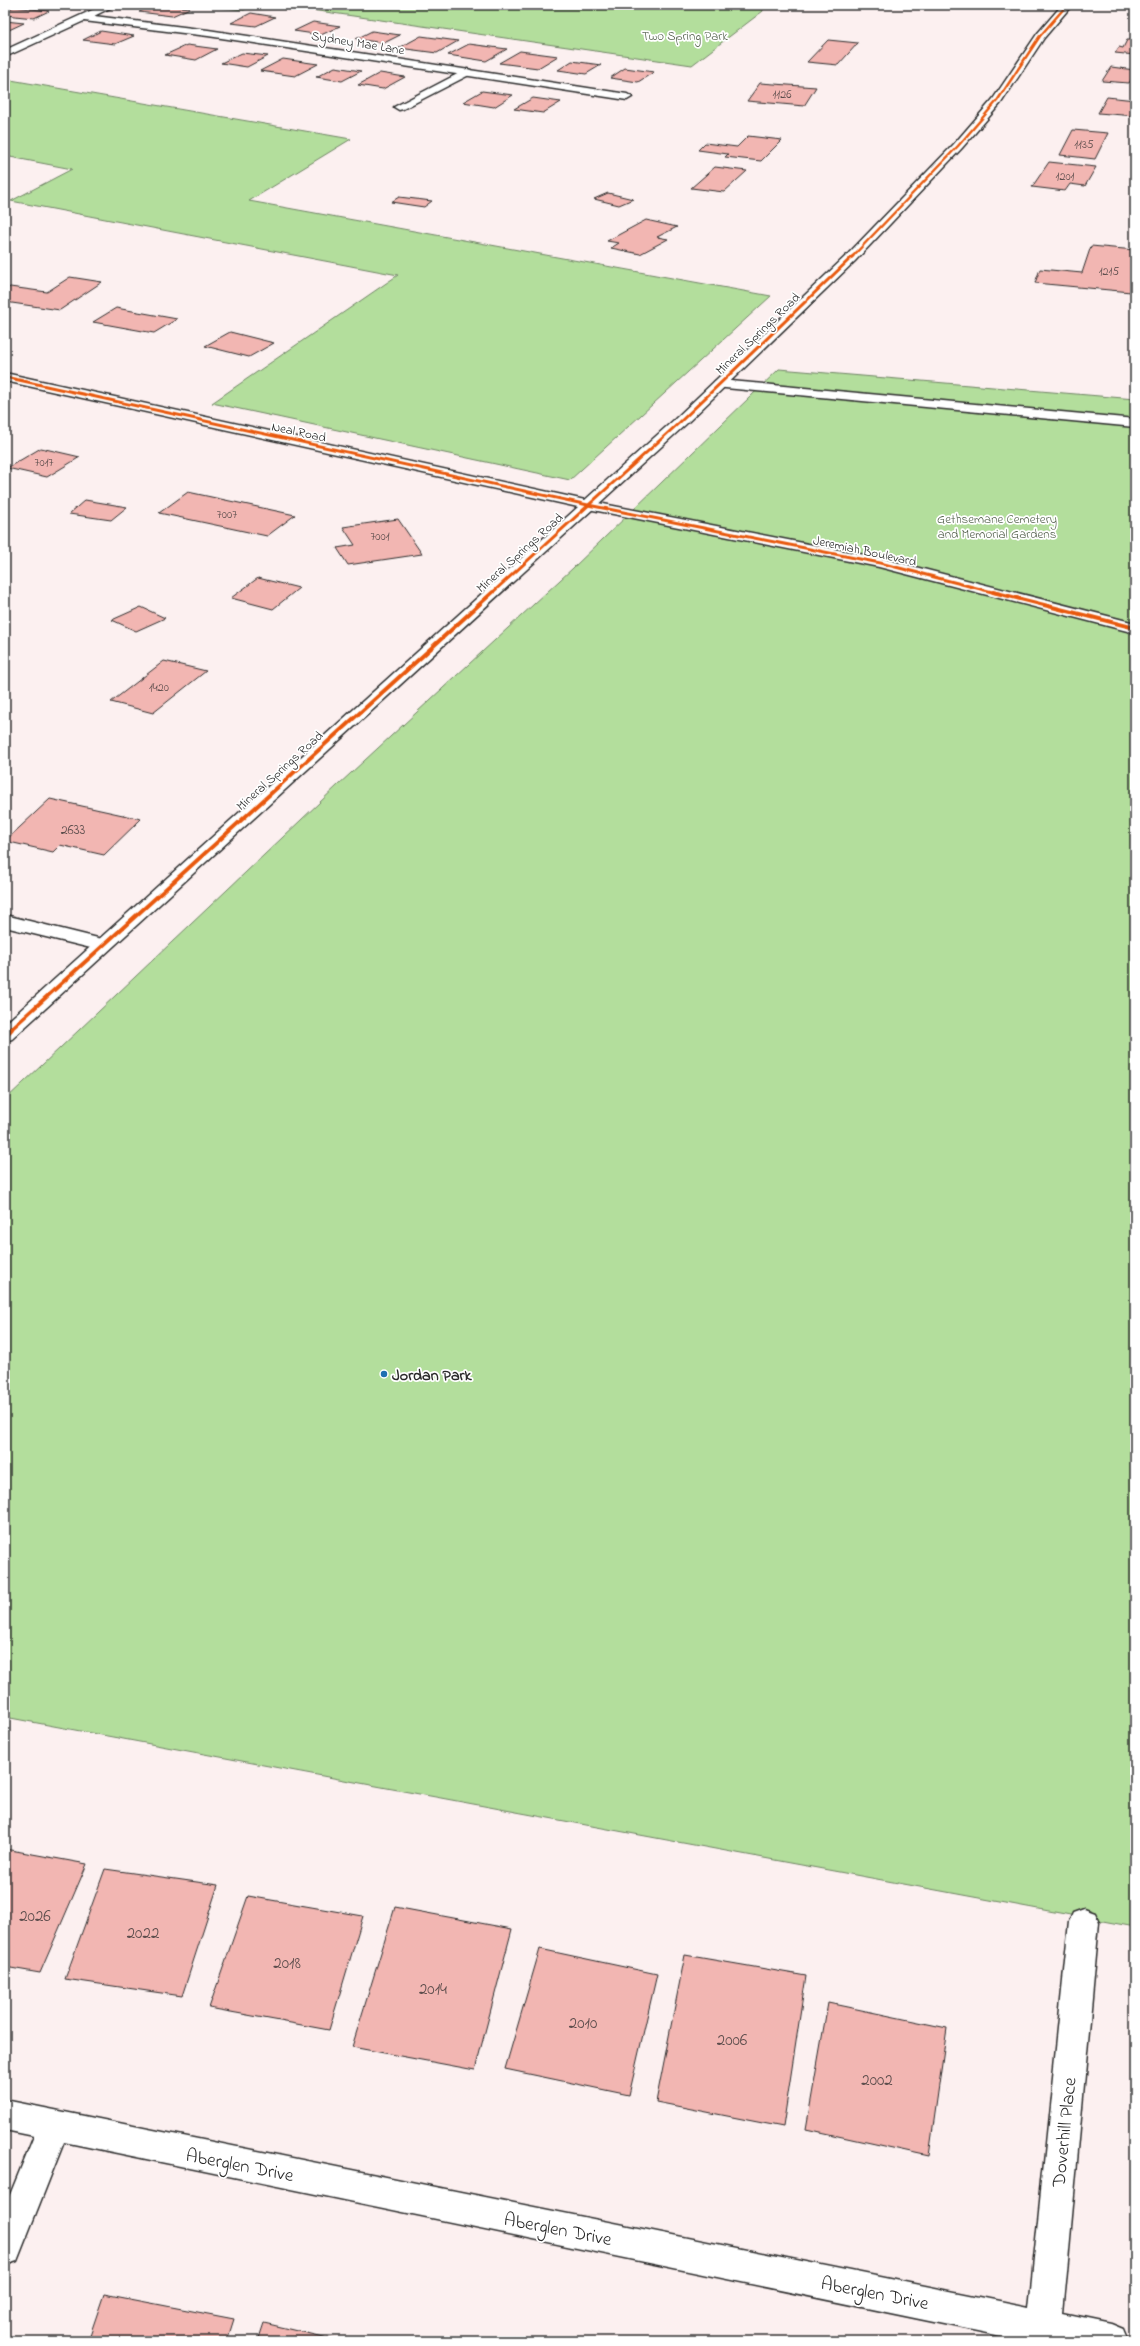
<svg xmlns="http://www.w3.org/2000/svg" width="1140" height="2346" font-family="'Indie Flower',sans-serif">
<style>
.green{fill:#b3de9c;stroke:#6f8464}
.building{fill:#f2b6b2;stroke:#2b2b2b}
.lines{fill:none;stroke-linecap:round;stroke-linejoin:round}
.lane-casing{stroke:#2b2b2b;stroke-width:3}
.street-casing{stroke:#2b2b2b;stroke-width:3}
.secondary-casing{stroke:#2b2b2b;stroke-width:3}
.lane{fill:#fff;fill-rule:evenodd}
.street{fill:#fff;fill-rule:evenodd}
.secondary{fill:#fff;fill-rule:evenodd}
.cycleway-far3-casing{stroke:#fff;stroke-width:3.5}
.cycleway-far2-casing{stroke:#fff;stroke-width:4.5}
.cycleway-far1-casing{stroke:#fff;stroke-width:6}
.cycleway-casing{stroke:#fff;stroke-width:8}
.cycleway-far3{stroke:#e8590c;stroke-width:2.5}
.cycleway-far2{stroke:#e8590c;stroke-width:3}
.cycleway-far1{stroke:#e8590c;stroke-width:4}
.cycleway{stroke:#e8590c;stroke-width:5.5}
.poi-dot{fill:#1f6fb2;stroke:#fff;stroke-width:1.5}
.labels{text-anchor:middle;stroke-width:3.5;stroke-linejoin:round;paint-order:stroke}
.far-number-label{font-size:12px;fill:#5d4e4d}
.far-park-label{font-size:13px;fill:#54614d;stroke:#fff}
.far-street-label{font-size:13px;fill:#2b2b2b;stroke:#fff}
.number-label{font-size:14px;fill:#5d4e4d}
.poi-label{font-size:16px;font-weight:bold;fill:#2b2b2b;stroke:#fff;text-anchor:start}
.near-number-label{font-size:17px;fill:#5d4e4d}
.near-street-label{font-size:19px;fill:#2b2b2b;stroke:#fff}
</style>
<rect width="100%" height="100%" fill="#fcf0f0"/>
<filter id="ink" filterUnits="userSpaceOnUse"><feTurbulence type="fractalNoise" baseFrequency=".025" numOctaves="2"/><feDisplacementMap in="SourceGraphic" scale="8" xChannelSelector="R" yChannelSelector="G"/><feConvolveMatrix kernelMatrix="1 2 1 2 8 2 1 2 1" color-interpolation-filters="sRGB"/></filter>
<g filter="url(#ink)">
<!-- green -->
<g class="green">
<path d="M197,5H254L244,10Z"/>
<path d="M277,5H762L763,11L692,65Z"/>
<path d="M5,79L351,139L249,201L771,296L570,480L212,403L398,275L11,201L72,169L5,156Z"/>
<path d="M779,369L1135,399V1927L5,1717V1100L338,785L573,568Z"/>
</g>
<!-- building -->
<g class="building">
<path d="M154,5H165L190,8L172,16L139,12Z"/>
<path d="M14,7L49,11L34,18L5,15V11Z"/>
<path d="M251,13L275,17L256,26L231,23Z"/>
<path d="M5,21L24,23L9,30H5Z"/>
<path d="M313,22L340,26L321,35L294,31Z"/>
<path d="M101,31L134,36L115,44L83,40Z"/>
<path d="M372,31L400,35L384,43L356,39Z"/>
<path d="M421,36L458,41L437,53L399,48Z"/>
<path d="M828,40L858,43L838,65L807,62Z"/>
<path d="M1127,40H1135V55L1115,53L1119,47L1123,48Z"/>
<path d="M469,44L507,49L486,61L448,55Z"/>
<path d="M187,45L217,49L196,60L165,55Z"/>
<path d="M520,51L558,56L538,68L499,63Z"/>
<path d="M242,53L268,56L247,67L221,63Z"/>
<path d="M283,59L318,64L295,76L260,71Z"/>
<path d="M572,61L601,65L586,74L558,70Z"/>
<path d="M335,67L361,71L342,81L316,77Z"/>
<path d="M1111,67L1135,70V74L1129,83L1102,81Z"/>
<path d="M625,68L654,72L638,82L610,78Z"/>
<path d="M380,73L405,77L383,89L358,85Z"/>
<path d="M760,83L816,87L804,106L747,101Z"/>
<path d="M482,91L513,95L494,107L463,102Z"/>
<path d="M1107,97L1135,100V116L1098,113Z"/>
<path d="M533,98L561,102L543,113L514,109Z"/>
<path d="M1073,130L1108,133L1095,159L1060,155Z"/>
<path d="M748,136L782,140L761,161L725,157L728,154L698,150L705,143L737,147Z"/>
<path d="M1049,162L1096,167L1085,186L1070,184L1065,191L1032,187Z"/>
<path d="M715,167L747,171L724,192L691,188Z"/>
<path d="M608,193L633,199L619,205L594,199Z"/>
<path d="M399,197L432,201L424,207L391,202Z"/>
<path d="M646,220L677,227L657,237L668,239L640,254L611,248L619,243L607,241Z"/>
<path d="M1091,246L1135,250V277L1131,292L1035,283L1040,269L1082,273Z"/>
<path d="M70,277L102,282L60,310L5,302V290L10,287L47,292Z"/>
<path d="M116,308L177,319L154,333L93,322Z"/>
<path d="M230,332L274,343L249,357L205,346Z"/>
<path d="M41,448L80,457L47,477L7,468Z"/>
<path d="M188,492L295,515L267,536L159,513Z"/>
<path d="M85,500L127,507L111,520L69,514Z"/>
<path d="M398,519L422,554L348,565L337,548L355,545L343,527Z"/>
<path d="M258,578L299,588L273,609L231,598Z"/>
<path d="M141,607L165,618L136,631L112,620Z"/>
<path d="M164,661L206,671L153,713L111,702Z"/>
<path d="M50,799L141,819L104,855L60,845L53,852L5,841Z"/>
<path d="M5,1849L87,1864L40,1973L5,1967Z"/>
<path d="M105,1869L218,1885L182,1996L65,1979Z"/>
<path d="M248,1896L363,1916L329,2030L209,2008Z"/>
<path d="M395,1907L512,1929L475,2070L352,2047Z"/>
<path d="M540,1949L657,1974L629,2095L505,2069Z"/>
<path d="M685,1955L806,1976L783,2127L656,2102Z"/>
<path d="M828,2003L947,2028L929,2156L806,2129Z"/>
<path d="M104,2294L234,2319L227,2341H88Z"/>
<path d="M264,2323L341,2341H258Z"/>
</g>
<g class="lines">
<!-- lane casing -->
<g class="lane-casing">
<path id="lane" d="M467,69L471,70V74L403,109L399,110L394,107Z"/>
</g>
<!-- street casing -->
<g class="street-casing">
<g id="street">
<path d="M103,5H116L94,16L208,30L627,94L632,97L627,100L208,36L84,21L5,57V50Z"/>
<path d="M720,380L1135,419V427L715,387L713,384L715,381Z"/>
<path d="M588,501L880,558L1135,623V633L879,567L583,508L581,505L583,502Z"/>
<path d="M5,915L110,941L113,945L110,949L103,951L5,927Z"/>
<path d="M1084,1909L1095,1913L1099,1922L1063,2314L1111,2324L1123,2329L1128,2341H1026L64,2142L17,2261L5,2265V2207L34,2136L5,2130V2100L1029,2307L1069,1922L1073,1913Z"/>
</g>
</g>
<!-- secondary casing -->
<g class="secondary-casing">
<path id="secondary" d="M1062,5H1072L1044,38L1001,103L962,148L855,261L685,425L12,1039L5,1041V1024L578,507L5,381V373L585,500L675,419L847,255L954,144L993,99L1037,34Z"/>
</g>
<!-- lane -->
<use href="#lane" class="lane"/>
<!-- street -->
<use href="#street" class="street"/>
<!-- secondary -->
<use href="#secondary" class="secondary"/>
<!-- cycleway-far3 casing -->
<g class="cycleway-far3-casing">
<path id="cycleway-far3" d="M852,257L958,146L997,101L1040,36L1067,5"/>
</g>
<!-- cycleway-far2 casing -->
<g class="cycleway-far2-casing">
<g id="cycleway-far2">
<path d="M5,377L588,505L880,563L996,593"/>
<path d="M492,593L680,422L853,256"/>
</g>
</g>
<!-- cycleway-far1 casing -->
<g class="cycleway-far1-casing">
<g id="cycleway-far1">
<path d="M993,592L1135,628"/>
<path d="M10,1030L493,592"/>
</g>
</g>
<!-- cycleway casing -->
<g class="cycleway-casing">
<path id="cycleway" d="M5,1035L11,1029"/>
</g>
<!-- cycleway-far3 -->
<use href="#cycleway-far3" class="cycleway-far3"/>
<!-- cycleway-far2 -->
<use href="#cycleway-far2" class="cycleway-far2"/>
<!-- cycleway-far1 -->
<use href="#cycleway-far1" class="cycleway-far1"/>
<!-- cycleway -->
<use href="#cycleway" class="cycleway"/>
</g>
</g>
<!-- markers -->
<circle class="poi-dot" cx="384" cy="1374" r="4"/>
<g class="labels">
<!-- far-number labels -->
<g class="far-number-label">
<text x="782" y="98">1126</text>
<text x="1084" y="148">1135</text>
<text x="1065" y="180">1201</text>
<text x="1109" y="275">1215</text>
<text x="44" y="466">7017</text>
<text x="227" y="518">7007</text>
<text x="380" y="540">7001</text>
<text x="159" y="691">1420</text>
</g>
<!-- far-park labels -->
<g class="far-park-label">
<text x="685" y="40">Two Spring Park</text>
<text x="997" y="523">Gethsemane Cemetery<tspan x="997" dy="15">and Memorial Gardens</tspan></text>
</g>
<!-- far-street labels -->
<g class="far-street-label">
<text transform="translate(358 42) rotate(9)" y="5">Sydney Mae Lane</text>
<text transform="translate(757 333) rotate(-44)" y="5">Mineral Springs Road</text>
<text transform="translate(299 431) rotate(12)" y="5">Neal Road</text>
<text transform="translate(865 550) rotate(12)" y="5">Jeremiah Boulevard</text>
<text transform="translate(519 552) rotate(-42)" y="5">Mineral Springs Road</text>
<text transform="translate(279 770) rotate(-42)" y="5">Mineral Springs Road</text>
</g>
<!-- number labels -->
<g class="number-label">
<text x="73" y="834">2633</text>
</g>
<!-- poi labels -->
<g class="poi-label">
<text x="392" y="1380">Jordan Park</text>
</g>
<!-- near-number labels -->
<g class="near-number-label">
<text x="35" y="1921">2026</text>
<text x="143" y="1938">2022</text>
<text x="287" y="1968">2018</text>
<text x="433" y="1994">2014</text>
<text x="583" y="2028">2010</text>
<text x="732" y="2045">2006</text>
<text x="877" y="2085">2002</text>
</g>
<!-- near-street labels -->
<g class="near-street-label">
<text transform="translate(1063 2132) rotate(-84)" y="7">Doverhill Place</text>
<text transform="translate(240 2164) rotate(11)" y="7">Aberglen Drive</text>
<text transform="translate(558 2228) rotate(11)" y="7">Aberglen Drive</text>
<text transform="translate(875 2292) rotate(11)" y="7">Aberglen Drive</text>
</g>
</g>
<!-- margin -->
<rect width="1140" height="2346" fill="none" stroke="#fff" stroke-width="20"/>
<rect x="10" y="10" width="1120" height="2326" fill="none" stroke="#2b2b2b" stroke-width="1.5" filter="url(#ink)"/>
</svg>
